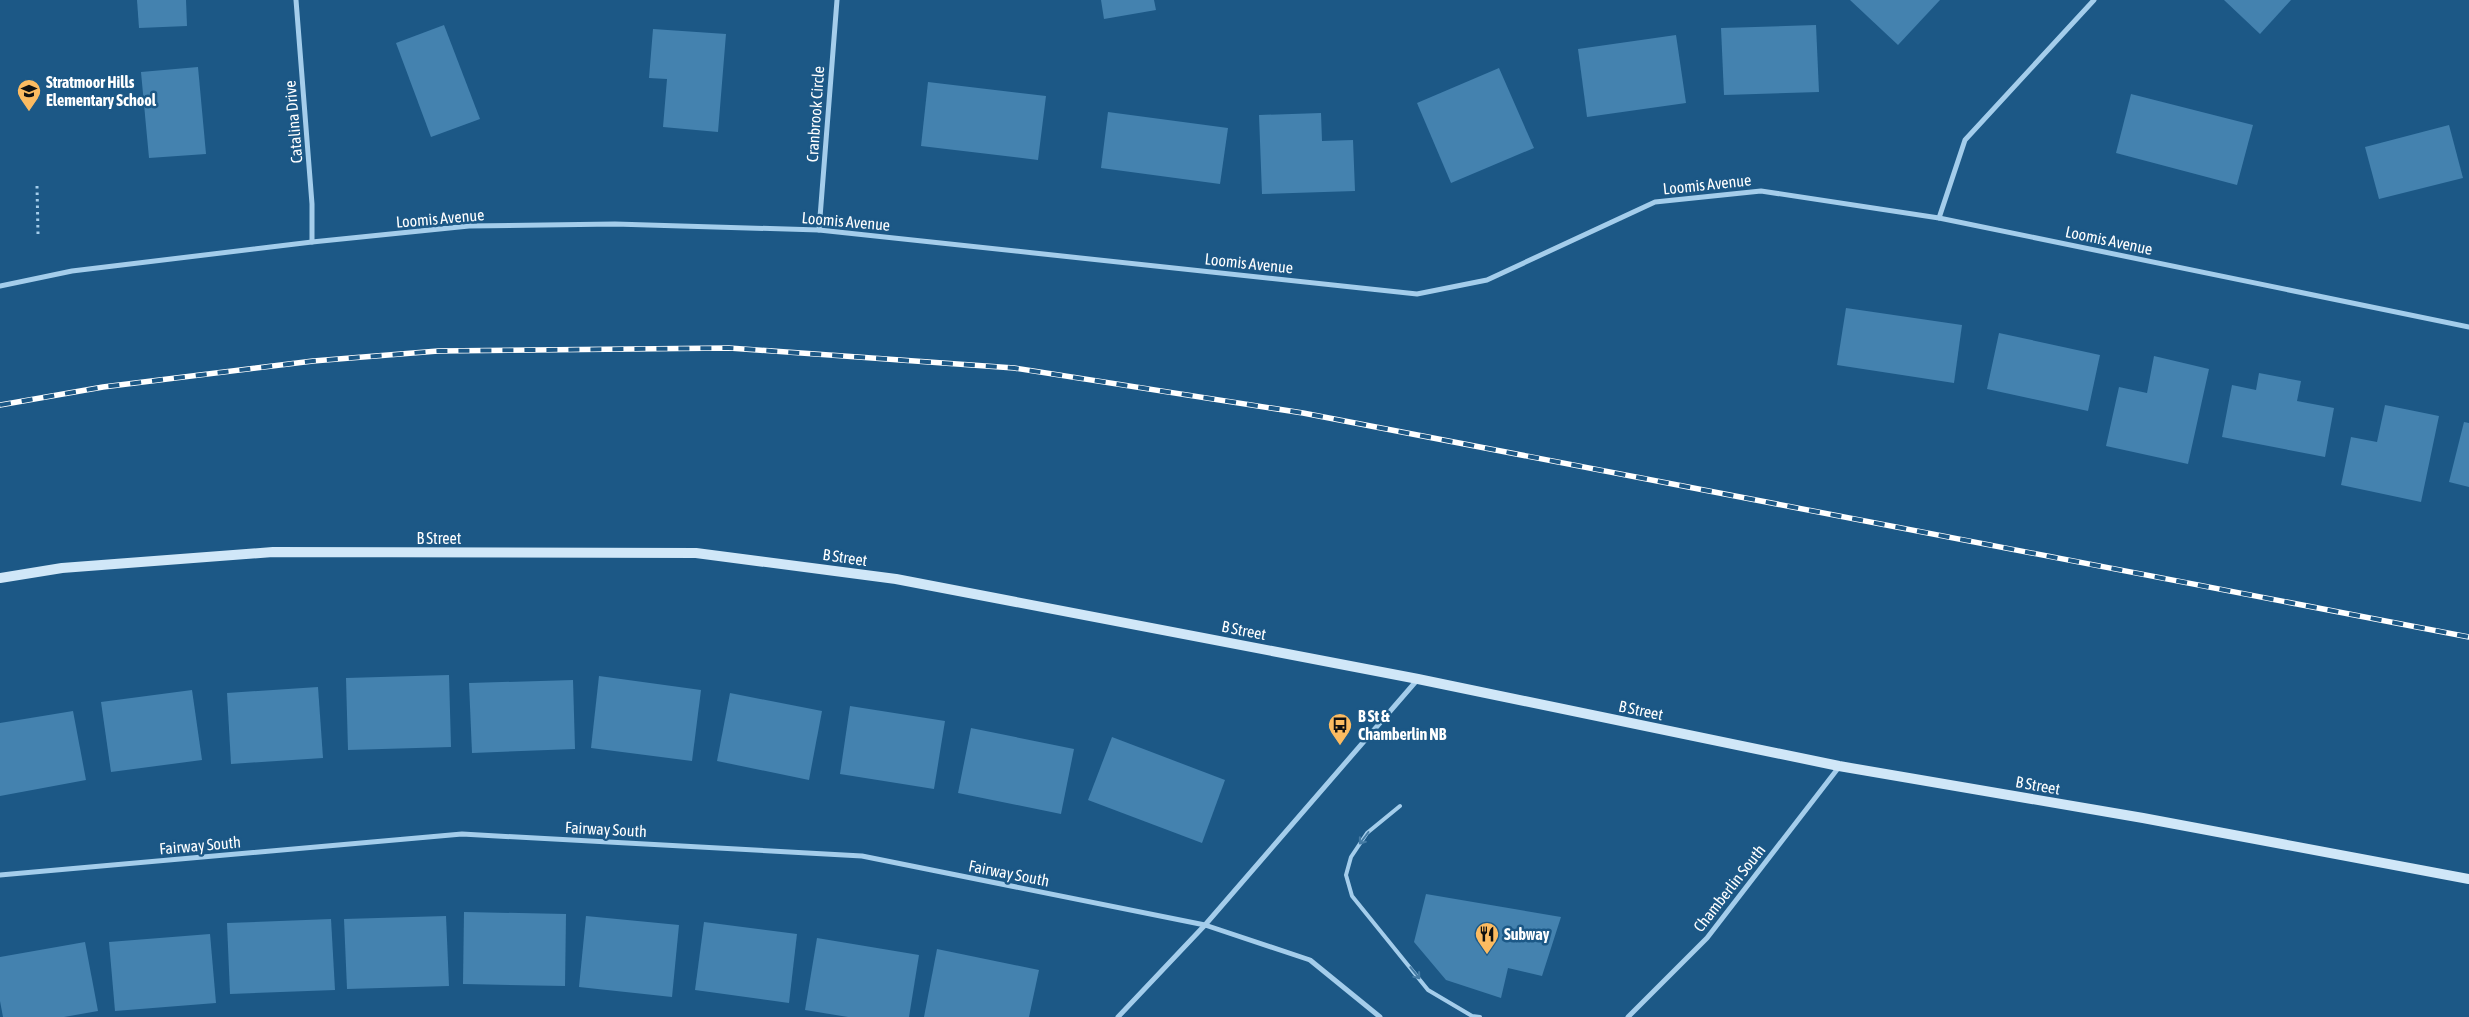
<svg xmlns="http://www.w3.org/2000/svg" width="2469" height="1017" font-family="'Asap Condensed',sans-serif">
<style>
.building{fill:#4482af}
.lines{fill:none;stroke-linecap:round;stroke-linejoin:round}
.path{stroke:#a4cdeb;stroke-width:3;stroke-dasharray:2.5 4;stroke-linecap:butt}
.lane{stroke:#a4cdeb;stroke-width:4}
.street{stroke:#a4cdeb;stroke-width:5}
.secondary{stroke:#d0e7f8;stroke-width:10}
.rail-casing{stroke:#fff;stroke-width:5.5}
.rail{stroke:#1c5886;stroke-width:4;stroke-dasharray:11;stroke-linecap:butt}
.oneway{stroke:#457ba4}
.labels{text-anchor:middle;stroke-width:5;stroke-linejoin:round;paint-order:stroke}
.poi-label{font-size:16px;font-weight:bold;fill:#fff;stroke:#1c5886;text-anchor:start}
.street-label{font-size:16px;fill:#fff;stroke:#1c5886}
</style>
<rect width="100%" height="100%" fill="#1c5886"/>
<!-- building -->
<g class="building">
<path d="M137,0H186L187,26L139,28Z"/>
<path d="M1101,0H1154L1156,10L1104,19Z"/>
<path d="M1850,0H1940L1898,45Z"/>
<path d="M2224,0H2291L2260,34Z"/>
<path d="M444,25L480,119L431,137L396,43Z"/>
<path d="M1816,25L1819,92L1724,95L1721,28Z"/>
<path d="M653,29L726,34L718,132L663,127L667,79L649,78Z"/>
<path d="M1676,35L1686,103L1587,117L1578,49Z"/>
<path d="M198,67L206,154L149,158L141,72Z"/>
<path d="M1499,68L1534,148L1451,183L1417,103Z"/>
<path d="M928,82L1046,96L1038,160L921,146Z"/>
<path d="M2131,94L2253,125L2237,185L2116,153Z"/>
<path d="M1108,112L1228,128L1220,184L1101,168Z"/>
<path d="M1321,113L1322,141L1353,140L1355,191L1262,194L1259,115Z"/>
<path d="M2449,125L2463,178L2379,199L2365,147Z"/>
<path d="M1846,308L1962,325L1954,383L1837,365Z"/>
<path d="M1999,333L2100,355L2088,411L1987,389Z"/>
<path d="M2154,356L2209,369L2188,464L2106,446L2119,387L2147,393Z"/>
<path d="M2259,373L2301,381L2297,401L2334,408L2325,457L2222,437L2232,385L2256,390Z"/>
<path d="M2385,405L2439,416L2421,502L2341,485L2351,437L2377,442Z"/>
<path d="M2464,422L2469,423V487L2449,482Z"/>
<path d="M449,675L451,747L348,750L346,678Z"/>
<path d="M599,676L701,690L692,761L591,748Z"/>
<path d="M573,680L575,749L472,753L469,683Z"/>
<path d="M318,687L323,758L231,764L227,693Z"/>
<path d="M192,690L202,760L111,772L101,702Z"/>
<path d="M730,693L822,711L809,780L717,761Z"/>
<path d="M850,706L945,721L934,789L840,774Z"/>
<path d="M73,711L86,780L0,796V723Z"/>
<path d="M971,728L1074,749L1061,814L958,793Z"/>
<path d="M1112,737L1225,780L1202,843L1088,800Z"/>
<path d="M1426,894L1561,917L1542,976L1508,968L1501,998L1446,980L1414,942Z"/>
<path d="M464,912L566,914L565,986L463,984Z"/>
<path d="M446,916L449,986L347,989L344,919Z"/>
<path d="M586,916L679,925L672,997L579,987Z"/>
<path d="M331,919L335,990L230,994L227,923Z"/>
<path d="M704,922L797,934L789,1003L695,990Z"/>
<path d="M210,934L216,1003L115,1011L109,942Z"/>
<path d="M817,938L919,955L909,1017H848L805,1010Z"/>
<path d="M85,942L98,1011L64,1017H3L0,1001V957Z"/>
<path d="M937,949L1039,970L1029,1017H924Z"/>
</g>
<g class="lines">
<!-- path -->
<path class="path" d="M37,186L38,234"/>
<!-- lane -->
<path class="lane" d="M1400,806L1367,833L1351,857L1346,875L1352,896L1428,990L1472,1016L1480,1017"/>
<!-- street -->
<g class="street">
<path d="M296,0L312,204V242"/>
<path d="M1939,218L1965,140L2094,0"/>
<path d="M819,230L837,0"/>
<path d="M0,286L72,271L312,242L469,226L615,224L819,230L1417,294L1487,280L1655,202L1761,191L1939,218L2469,327"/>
<path d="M0,875L462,834L862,856L1205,925L1310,960L1380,1017"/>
<path d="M1118,1017L1205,925L1418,679"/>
<path d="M1628,1017L1707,938L1839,767"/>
</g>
<!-- secondary -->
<path class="secondary" d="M0,578L62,568L273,552L696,553L896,579L1418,679L1839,766L2143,818L2469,879"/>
<!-- rail casing -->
<g class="rail-casing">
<path id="rail" d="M0,405L103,387L313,361L438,351L729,348L1014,368L1303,413L2469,637"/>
</g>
<!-- rail -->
<use href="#rail" class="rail"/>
</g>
<!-- one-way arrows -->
<defs><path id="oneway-shaft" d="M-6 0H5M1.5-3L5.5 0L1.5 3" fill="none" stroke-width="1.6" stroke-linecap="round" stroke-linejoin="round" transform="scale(1.25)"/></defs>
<g class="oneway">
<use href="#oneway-shaft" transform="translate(1364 838) rotate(127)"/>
<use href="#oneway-shaft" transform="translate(1415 973) rotate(51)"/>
</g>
<!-- icons -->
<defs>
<g id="school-pin" transform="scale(1.25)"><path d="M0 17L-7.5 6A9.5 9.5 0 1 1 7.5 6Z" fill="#fcbb61" stroke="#1c5886"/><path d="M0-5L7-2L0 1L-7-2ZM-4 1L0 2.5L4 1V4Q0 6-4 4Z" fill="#111"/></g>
<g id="bus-pin" transform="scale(1.25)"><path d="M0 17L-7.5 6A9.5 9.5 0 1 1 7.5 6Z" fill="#fcbb61" stroke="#1c5886"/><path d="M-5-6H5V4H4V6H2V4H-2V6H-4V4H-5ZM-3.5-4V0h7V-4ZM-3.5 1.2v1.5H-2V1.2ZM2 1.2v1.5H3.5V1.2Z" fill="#111"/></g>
<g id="restaurant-pin" transform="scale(1.25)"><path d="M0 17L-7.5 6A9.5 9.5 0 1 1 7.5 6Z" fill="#fcbb61" stroke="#1c5886"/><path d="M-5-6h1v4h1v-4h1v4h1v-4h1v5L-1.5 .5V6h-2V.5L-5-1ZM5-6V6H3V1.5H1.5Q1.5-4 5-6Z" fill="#111"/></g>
</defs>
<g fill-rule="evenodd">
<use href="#school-pin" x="29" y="91"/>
<use href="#bus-pin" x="1340" y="725"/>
<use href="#restaurant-pin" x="1487" y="934"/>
</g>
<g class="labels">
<!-- poi labels -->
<g class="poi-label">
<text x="46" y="88">Stratmoor Hills<tspan x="46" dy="18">Elementary School</tspan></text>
<text x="1358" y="722">B St &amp;<tspan x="1358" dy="18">Chamberlin NB</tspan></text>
<text x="1504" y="940">Subway</text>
</g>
<!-- street labels -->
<g class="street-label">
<text transform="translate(815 114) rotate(-86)" y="6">Cranbrook Circle</text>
<text transform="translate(293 122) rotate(-95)" y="6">Catalina Drive</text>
<text transform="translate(1707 184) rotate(-6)" y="6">Loomis Avenue</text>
<text transform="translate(440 218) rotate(-5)" y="6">Loomis Avenue</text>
<text transform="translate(846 221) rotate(5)" y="6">Loomis Avenue</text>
<text transform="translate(2109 240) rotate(12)" y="6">Loomis Avenue</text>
<text transform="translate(1249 263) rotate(6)" y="6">Loomis Avenue</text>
<text x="439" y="544">B Street</text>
<text transform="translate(845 557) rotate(8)" y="6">B Street</text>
<text transform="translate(1244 630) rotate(11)" y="6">B Street</text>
<text transform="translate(1641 710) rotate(12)" y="6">B Street</text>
<text transform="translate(2038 785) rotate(10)" y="6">B Street</text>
<text transform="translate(606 829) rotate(3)" y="6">Fairway South</text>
<text transform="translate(200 845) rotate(-5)" y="6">Fairway South</text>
<text transform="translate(1009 873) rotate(11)" y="6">Fairway South</text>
<text transform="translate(1729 888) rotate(-52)" y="6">Chamberlin South</text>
</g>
</g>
</svg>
